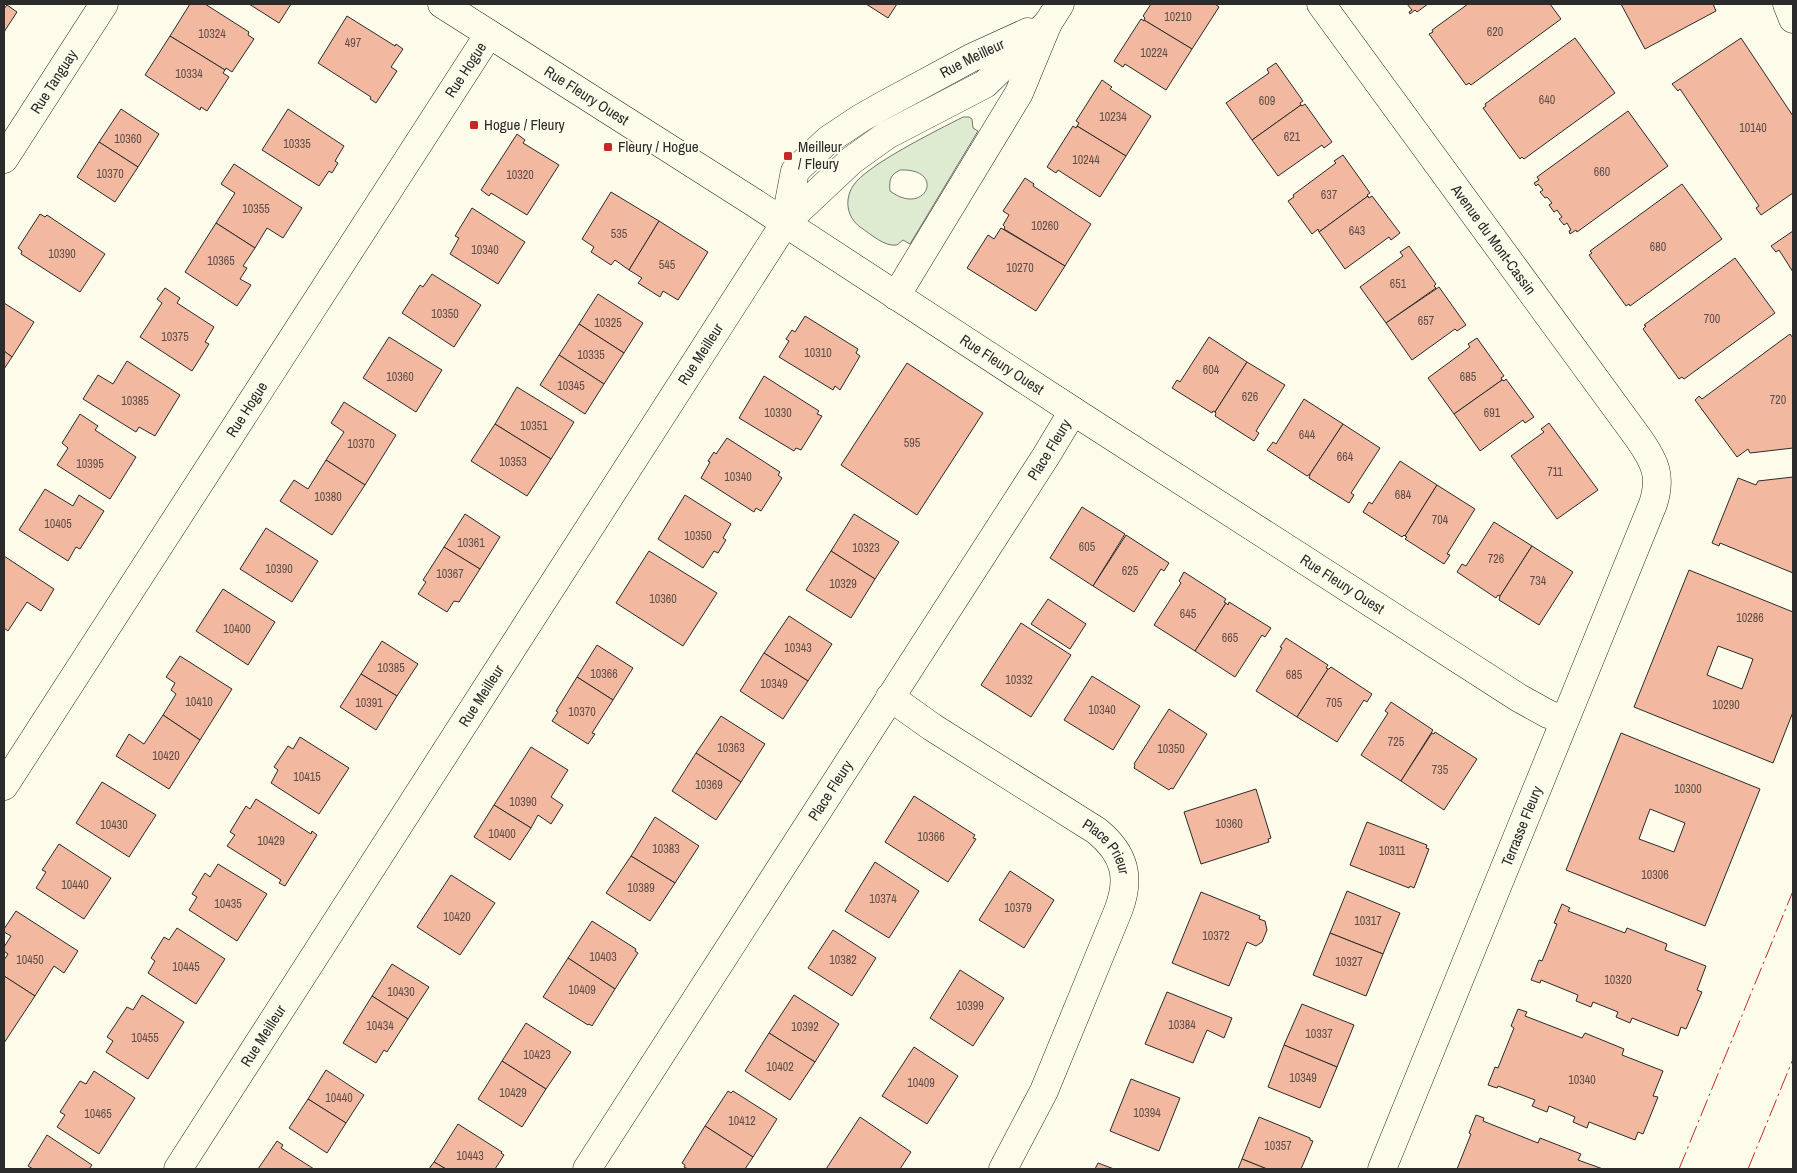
<svg xmlns="http://www.w3.org/2000/svg" width="1797" height="1173" font-family="'Archivo Narrow',sans-serif">
<style>
.green{fill:#deebd1;stroke:#74746e;fill-rule:evenodd}
.building{fill:#f2b8a0;stroke:#2b2b2b;fill-rule:evenodd}
.lines{fill:none;stroke-linecap:round;stroke-linejoin:round}
.minor-casing{stroke:#2b2b2b;stroke-width:29}
.tertiary-casing{stroke:#2b2b2b;stroke-width:29}
.minor{stroke:#fdfbea;stroke-width:28}
.tertiary{stroke:#fdfbea;stroke-width:28}
.power{stroke:#c62828;stroke-width:1;stroke-dasharray:18 4 2.5 4;stroke-linecap:butt}
.poi-dot{fill:#c62828;stroke:#fdfbea;stroke-width:2}
.labels{text-anchor:middle;stroke-width:4;stroke-linejoin:round;paint-order:stroke}
.number-label{font-size:12px;fill:#5d4e48}
.street-label{font-size:15px;fill:#2b2b2b;stroke:#fdfbea}
.poi-label{font-size:15px;fill:#2b2b2b;stroke:#fdfbea;text-anchor:start}
</style>
<rect width="100%" height="100%" fill="#fdfbea"/>
<!-- green -->
<path class="green" d="M963,117H969L972,119L973,128L978,131L910,244L903,240L897,245C884,247 871,234 860,227C847,217 844,200 853,186C866,165 938,130 963,117ZM900,170C947,168 926,218 890,191C889,180 890,175 900,170Z"/>
<!-- building -->
<g class="building">
<path d="M190,4H205L249,32L248,35L254,39L232,72L226,68L225,70L170,36Z"/>
<path d="M249,4H291L279,23Z"/>
<path d="M866,4H897L888,18Z"/>
<path d="M1151,4H1215L1219,7L1192,49L1144,20L1145,18L1143,16Z"/>
<path d="M1407,4H1428L1417,12L1415,10L1410,14L1409,12L1412,10Z"/>
<path d="M1468,4H1550L1561,19L1471,85L1469,83L1466,85L1429,34L1433,32L1432,30Z"/>
<path d="M1621,4H1713L1716,11L1645,49Z"/>
<path d="M7,5L17,12L4,32V9Z"/>
<path d="M347,16L395,46L396,44L403,49L391,67L397,71L376,103L370,99L371,97L318,63Z"/>
<path d="M1141,19L1144,21V20L1192,49L1166,90L1125,64L1123,67L1114,61Z"/>
<path d="M170,36L225,70L223,73L229,77L207,111L201,107L200,110L145,75Z"/>
<path d="M1575,38L1615,93L1524,159L1522,157L1520,159L1483,108L1486,106L1485,104Z"/>
<path d="M1741,38L1793,116V193L1761,215L1756,208L1759,206L1680,89L1678,91L1672,84Z"/>
<path d="M1276,63L1303,101L1300,103L1301,105L1252,140L1226,103L1269,73L1267,69Z"/>
<path d="M1102,80L1112,87L1110,89L1151,116L1126,156L1077,126L1079,123L1076,121Z"/>
<path d="M1305,104L1332,142L1324,148L1322,145L1278,176L1252,140L1301,105L1302,106Z"/>
<path d="M121,109L159,134L138,167L99,142Z"/>
<path d="M288,109L344,146L335,161L338,163L332,173L329,171L319,186L262,150Z"/>
<path d="M1628,111L1668,166L1577,232L1576,230L1570,234L1569,231L1571,230L1567,223L1564,225L1559,219L1562,217L1557,210L1554,212L1549,205L1552,203L1547,197L1545,198L1540,192L1543,190L1538,184L1536,186L1534,183L1539,180L1537,177Z"/>
<path d="M1073,126L1076,128L1077,126L1126,156L1100,197L1058,170L1056,173L1047,167Z"/>
<path d="M517,134L525,140L523,143L559,165L527,215L491,193L489,196L481,190Z"/>
<path d="M99,142L138,167L115,202L77,177Z"/>
<path d="M1343,155L1370,193L1367,195L1368,196L1319,232L1318,229L1312,234L1288,201L1294,197L1293,195L1336,163L1334,161Z"/>
<path d="M234,164L302,208L283,238L267,228L255,248L216,223L235,193L221,184Z"/>
<path d="M1025,178L1034,184L1033,186L1091,224L1065,266L1004,229L1005,227L1003,225L1009,215L1003,211Z"/>
<path d="M1682,184L1722,239L1630,306L1629,304L1626,306L1589,255L1592,253L1590,251Z"/>
<path d="M611,192L659,221L629,270L615,260L611,265L591,252L594,247L582,239Z"/>
<path d="M1368,196L1369,198L1372,196L1400,233L1391,240L1389,237L1345,269L1319,232Z"/>
<path d="M472,208L525,242L498,284L450,254L459,238L455,236Z"/>
<path d="M40,214L45,217L47,215L105,254L80,292L21,254L22,251L18,248Z"/>
<path d="M659,221L708,252L678,300L663,291L660,297L638,283L642,278L629,270Z"/>
<path d="M216,223L255,248L243,266L247,268L240,279L251,285L237,306L185,272Z"/>
<path d="M1001,228L1065,266L1036,311L967,268L988,235L994,239Z"/>
<path d="M1793,231V272L1779,250L1776,252L1771,246Z"/>
<path d="M1409,246L1436,284L1434,286L1436,288L1386,323L1360,287L1403,256L1400,252Z"/>
<path d="M1735,258L1775,313L1684,379L1682,377L1679,379L1643,329L1646,326L1644,325Z"/>
<path d="M432,274L481,305L454,347L402,313L420,285L423,287Z"/>
<path d="M1439,287L1466,325L1457,331L1455,329L1412,360L1386,323Z"/>
<path d="M165,288L180,298L177,303L214,327L205,342L209,344L192,371L140,337L162,303L157,299Z"/>
<path d="M598,294L643,323L624,353L579,324Z"/>
<path d="M4,303L34,322L12,357L4,351Z"/>
<path d="M805,316L858,349L856,353L860,356L840,390L835,386L833,390L779,357L789,341L786,339L792,330L795,332Z"/>
<path d="M579,324L624,353L604,384L559,355Z"/>
<path d="M1790,334L1793,338V448L1750,453L1748,449L1737,457L1695,400L1699,396L1702,399Z"/>
<path d="M389,337L442,370L416,412L363,378Z"/>
<path d="M1209,337L1247,362L1215,412L1213,411L1212,413L1172,388L1177,380L1180,382Z"/>
<path d="M1477,338L1504,376L1501,378L1502,380L1454,414L1428,378L1470,347L1468,344Z"/>
<path d="M4,351L12,357L4,369Z"/>
<path d="M559,355L604,384L585,414L540,385Z"/>
<path d="M127,361L180,395L155,436L139,427L136,432L83,399L98,375L113,384Z"/>
<path d="M1247,362L1285,385L1256,431L1259,433L1254,441L1215,416L1216,413L1215,412Z"/>
<path d="M907,363L983,413L917,515L841,465Z"/>
<path d="M764,376L819,411L817,414L822,416L801,450L796,448L794,451L739,418Z"/>
<path d="M1506,379L1534,417L1525,423L1523,420L1480,451L1454,414L1502,380L1504,381Z"/>
<path d="M517,387L574,422L551,459L495,424Z"/>
<path d="M1304,399L1343,424L1310,474L1307,476L1267,450L1273,442L1276,444Z"/>
<path d="M344,402L396,435L365,485L326,460L344,432L331,423Z"/>
<path d="M80,414L98,426L95,430L136,457L110,499L57,465L68,448L62,443Z"/>
<path d="M1549,423L1598,490L1557,519L1511,456L1544,432L1541,429Z"/>
<path d="M495,424L551,459L527,496L471,461Z"/>
<path d="M1343,424L1380,448L1351,493L1354,495L1349,503L1309,478L1310,474Z"/>
<path d="M727,438L780,472L778,475L782,478L761,511L756,508L754,512L701,478L710,462L708,461L714,452L716,454Z"/>
<path d="M326,460L365,485L332,535L280,501L294,480L308,489Z"/>
<path d="M1400,461L1437,485L1405,536L1404,535L1402,537L1363,512L1369,502L1372,504Z"/>
<path d="M1793,477V573L1720,543L1719,546L1712,543L1738,478L1756,485L1758,481Z"/>
<path d="M1437,485L1475,509L1447,554L1450,555L1444,564L1405,539L1407,537L1405,536Z"/>
<path d="M45,489L73,506L79,495L104,511L80,549L76,547L68,561L19,530Z"/>
<path d="M685,495L731,524L723,538L726,540L718,553L714,551L703,568L658,539Z"/>
<path d="M1082,507L1125,534L1093,586L1050,558Z"/>
<path d="M465,514L500,537L480,569L444,547Z"/>
<path d="M854,514L899,542L875,579L831,551Z"/>
<path d="M1494,522L1532,546L1500,596L1498,595L1496,598L1457,572L1462,564L1466,566Z"/>
<path d="M266,528L318,561L292,602L240,569Z"/>
<path d="M1126,535L1169,563L1164,571L1161,569L1134,612L1093,586Z"/>
<path d="M1532,546L1573,572L1539,625L1499,600L1500,596Z"/>
<path d="M444,547L480,569L459,602L454,601L447,612L418,594L426,582L423,580Z"/>
<path d="M649,551L717,593L683,646L616,603Z"/>
<path d="M831,551L875,579L851,618L806,590Z"/>
<path d="M4,556L54,589L41,611L27,602L8,631L4,628Z"/>
<path d="M1689,570L1793,612V712L1773,763L1634,707ZM1718,646L1753,659L1742,689L1707,675Z"/>
<path d="M1184,572L1226,599L1224,602L1226,603L1195,651L1154,625L1181,583L1179,581Z"/>
<path d="M223,589L275,622L248,665L196,631Z"/>
<path d="M1048,599L1086,624L1070,649L1031,624Z"/>
<path d="M1229,602L1271,628L1265,637L1262,635L1235,677L1195,651L1226,603L1228,605Z"/>
<path d="M789,616L832,644L808,681L764,653Z"/>
<path d="M1021,623L1071,655L1031,717L981,685Z"/>
<path d="M1286,638L1328,665L1326,668L1328,669L1297,717L1256,691L1282,648L1280,647Z"/>
<path d="M382,641L418,664L397,696L361,674Z"/>
<path d="M597,645L633,668L613,700L577,677Z"/>
<path d="M764,653L808,681L783,719L740,691Z"/>
<path d="M180,656L232,689L200,740L163,715L176,694L171,690L175,683L166,677Z"/>
<path d="M1331,667L1372,694L1367,702L1364,700L1337,742L1297,717L1328,669H1329Z"/>
<path d="M361,674L397,696L376,730L340,707Z"/>
<path d="M1092,676L1140,706L1113,750L1064,720Z"/>
<path d="M577,677L613,700L592,733L595,734L588,744L552,721L558,712L556,711Z"/>
<path d="M1391,702L1433,730L1401,781L1361,755L1388,713L1385,711Z"/>
<path d="M1169,709L1207,734L1173,789L1171,788L1169,790L1134,768L1135,765L1134,764Z"/>
<path d="M163,715L200,740L169,789L116,756L129,734L144,744Z"/>
<path d="M721,716L765,744L741,782L696,753Z"/>
<path d="M1435,732L1477,759L1444,810L1401,781L1432,733L1434,734Z"/>
<path d="M1621,733L1760,789L1705,926L1566,870ZM1650,809L1685,823L1674,852L1639,839Z"/>
<path d="M300,737L349,768L319,814L271,783L278,770L274,767L288,746L293,749Z"/>
<path d="M531,747L568,770L551,797L563,805L551,824L538,815L531,828L494,805Z"/>
<path d="M696,753L741,782L716,820L672,791Z"/>
<path d="M102,782L156,815L129,857L76,823Z"/>
<path d="M1256,789L1271,838L1268,839L1269,842L1201,864L1184,812Z"/>
<path d="M914,796L975,835L973,838L976,839L948,882L885,842Z"/>
<path d="M256,799L311,834L312,831L317,835L285,886L279,883L281,880L227,846L235,835L230,832L246,806L250,809Z"/>
<path d="M494,805L531,828L510,860L474,837Z"/>
<path d="M655,817L699,846L675,883L631,856Z"/>
<path d="M1367,822L1427,845L1426,848L1429,849L1414,888L1410,886L1409,888L1350,865Z"/>
<path d="M59,844L111,878L84,919L36,888L46,872L42,870Z"/>
<path d="M631,856L675,883L650,921L606,893Z"/>
<path d="M875,862L919,891L889,938L845,911Z"/>
<path d="M218,864L267,894L237,941L189,910L197,897L192,894L205,873L210,877Z"/>
<path d="M1010,871L1054,900L1024,948L979,920Z"/>
<path d="M451,875L495,903L460,955L417,927Z"/>
<path d="M1347,891L1400,913L1383,954L1330,933Z"/>
<path d="M1201,892L1260,916L1259,919L1265,921L1267,930L1262,942L1256,946L1247,942L1229,986L1172,963Z"/>
<path d="M1562,904L1570,908L1568,911L1625,933L1627,928L1667,944L1665,950L1706,966L1697,990L1702,992L1686,1029L1681,1027L1678,1036L1632,1018L1630,1023L1616,1017L1618,1012L1593,1002L1591,1007L1576,1001L1578,995L1541,980L1540,983L1531,980L1539,960L1542,961L1557,924L1554,923Z"/>
<path d="M16,911L78,951L64,973L54,966L35,996L4,976V960L8,954L4,951V947L11,936L4,932V929Z"/>
<path d="M592,921L636,949L635,951L638,953L615,989L568,958Z"/>
<path d="M177,928L225,959L196,1004L148,973L155,961L151,958L164,937L169,940Z"/>
<path d="M833,930L876,958L852,996L808,968Z"/>
<path d="M1330,933L1383,954L1366,996L1313,975Z"/>
<path d="M568,958L615,989L592,1026L589,1024L588,1025L543,997Z"/>
<path d="M392,964L429,987L408,1019L372,996Z"/>
<path d="M960,970L1004,998L973,1046L930,1018Z"/>
<path d="M4,976L35,996L4,1043Z"/>
<path d="M1167,992L1232,1018L1224,1038L1207,1030L1193,1063L1145,1044Z"/>
<path d="M142,995L184,1022L148,1079L106,1052L113,1041L107,1037L127,1007L133,1010Z"/>
<path d="M794,995L839,1024L815,1062L769,1033Z"/>
<path d="M372,996L408,1019L387,1052L384,1050L376,1063L343,1043Z"/>
<path d="M1302,1004L1354,1025L1337,1067L1284,1045Z"/>
<path d="M1518,1009L1527,1012L1525,1016L1582,1038L1585,1033L1624,1049L1622,1055L1663,1071L1653,1096L1658,1097L1643,1134L1638,1132L1635,1140L1589,1122L1587,1128L1573,1122L1575,1117L1549,1106L1547,1112L1532,1106L1535,1100L1498,1086L1497,1088L1488,1085L1495,1067L1498,1068L1514,1028L1511,1026Z"/>
<path d="M526,1023L571,1052L546,1089L502,1061Z"/>
<path d="M769,1033L815,1062L790,1100L745,1071Z"/>
<path d="M1284,1045L1337,1067L1320,1108L1268,1087Z"/>
<path d="M914,1047L958,1076L927,1124L882,1096Z"/>
<path d="M502,1061L546,1089L522,1127L478,1099Z"/>
<path d="M326,1070L364,1095L346,1123L308,1099Z"/>
<path d="M94,1071L135,1098L99,1154L57,1127L65,1115L60,1112L80,1081L86,1084Z"/>
<path d="M1131,1079L1180,1098L1159,1151L1110,1131Z"/>
<path d="M728,1091L731,1093L733,1091L777,1119L753,1157L705,1126Z"/>
<path d="M308,1099L346,1123L327,1153L289,1128Z"/>
<path d="M1476,1115L1484,1118L1483,1121L1538,1143L1540,1138L1581,1154L1578,1160L1603,1169H1457L1471,1134L1469,1133Z"/>
<path d="M860,1117L911,1152L900,1169H826Z"/>
<path d="M1259,1117L1310,1138V1140L1313,1141L1301,1169H1267L1242,1159Z"/>
<path d="M458,1124L502,1152L501,1153L504,1155L495,1169H446L434,1162Z"/>
<path d="M705,1126L753,1157L745,1169H688L684,1167L685,1165L682,1163Z"/>
<path d="M47,1135L92,1165L89,1169H33L28,1166Z"/>
<path d="M277,1141L283,1145L281,1148L314,1169H258Z"/>
<path d="M1242,1159L1267,1169H1238Z"/>
<path d="M434,1162L446,1169H429Z"/>
<path d="M1098,1163L1114,1169H1095Z"/>
</g>
<g class="lines">
<!-- minor casing -->
<g class="minor-casing">
<g id="minor">
<path id="s1" d="M1321,4L1639,439C1655,462 1662,476 1653,504L1382,1169"/>
<path d="M1787,4L1793,19"/>
<path id="s2" d="M4,159L104,4"/>
<path id="s3" d="M785,223L795,171L828,140L861,118L884,105L971,58L1028,32"/>
<path d="M896,296L1019,93L1048,23L1060,4"/>
<path id="s4" d="M890,697L932,727L1097,831C1125,854 1131,878 1118,911L1044,1091L1003,1169"/>
<path id="s5" d="M4,786L489,34"/>
<path id="s6" d="M178,1169L785,223L852,160L887,135L985,84L1048,23"/>
<path id="s7" d="M587,1169L1046,456L1073,411"/>
</g>
</g>
<!-- tertiary casing -->
<g class="tertiary-casing">
<g id="tertiary">
<path id="s8" d="M442,4L750,200L1073,411L1519,698L1548,714L1564,720"/>
</g>
</g>
<!-- minor -->
<use href="#minor" class="minor"/>
<!-- tertiary -->
<use href="#tertiary" class="tertiary"/>
<!-- power -->
<g class="power">
<path d="M1679,1169L1793,891"/>
<path d="M1748,1169L1793,1059"/>
</g>
</g>
<!-- markers -->
<g class="poi-dot">
<rect x="469" y="120" width="10" height="10" rx="2.5"/>
<rect x="603" y="142" width="10" height="10" rx="2.5"/>
<rect x="783" y="151" width="10" height="10" rx="2.5"/>
</g>
<g class="labels">
<!-- number labels -->
<g class="number-label">
<text x="1178" y="21">10210</text>
<text x="1495" y="36">620</text>
<text x="212" y="38">10324</text>
<text x="353" y="47">497</text>
<text x="1154" y="57">10224</text>
<text x="189" y="78">10334</text>
<text x="1547" y="104">640</text>
<text x="1267" y="105">609</text>
<text x="1113" y="121">10234</text>
<text x="1753" y="132">10140</text>
<text x="1292" y="141">621</text>
<text x="128" y="143">10360</text>
<text x="297" y="148">10335</text>
<text x="1086" y="164">10244</text>
<text x="1602" y="176">660</text>
<text x="110" y="178">10370</text>
<text x="520" y="179">10320</text>
<text x="1329" y="199">637</text>
<text x="256" y="213">10355</text>
<text x="1045" y="230">10260</text>
<text x="1357" y="235">643</text>
<text x="619" y="238">535</text>
<text x="1658" y="251">680</text>
<text x="485" y="254">10340</text>
<text x="62" y="258">10390</text>
<text x="221" y="265">10365</text>
<text x="667" y="269">545</text>
<text x="1020" y="272">10270</text>
<text x="1398" y="288">651</text>
<text x="445" y="318">10350</text>
<text x="1712" y="323">700</text>
<text x="1426" y="325">657</text>
<text x="608" y="327">10325</text>
<text x="175" y="341">10375</text>
<text x="818" y="357">10310</text>
<text x="591" y="359">10335</text>
<text x="1211" y="374">604</text>
<text x="400" y="381">10360</text>
<text x="1468" y="381">685</text>
<text x="571" y="390">10345</text>
<text x="1250" y="401">626</text>
<text x="1778" y="404">720</text>
<text x="135" y="405">10385</text>
<text x="778" y="417">10330</text>
<text x="1492" y="417">691</text>
<text x="534" y="430">10351</text>
<text x="1307" y="439">644</text>
<text x="912" y="447">595</text>
<text x="361" y="448">10370</text>
<text x="1345" y="461">664</text>
<text x="513" y="466">10353</text>
<text x="90" y="468">10395</text>
<text x="1555" y="476">711</text>
<text x="738" y="481">10340</text>
<text x="1403" y="499">684</text>
<text x="328" y="501">10380</text>
<text x="1440" y="524">704</text>
<text x="58" y="528">10405</text>
<text x="698" y="540">10350</text>
<text x="471" y="547">10361</text>
<text x="1087" y="551">605</text>
<text x="866" y="552">10323</text>
<text x="1496" y="563">726</text>
<text x="279" y="573">10390</text>
<text x="1130" y="575">625</text>
<text x="450" y="578">10367</text>
<text x="1538" y="585">734</text>
<text x="843" y="588">10329</text>
<text x="663" y="603">10360</text>
<text x="1188" y="618">645</text>
<text x="1750" y="622">10286</text>
<text x="237" y="633">10400</text>
<text x="1230" y="642">665</text>
<text x="798" y="652">10343</text>
<text x="391" y="672">10385</text>
<text x="604" y="678">10366</text>
<text x="1294" y="679">685</text>
<text x="1019" y="684">10332</text>
<text x="774" y="688">10349</text>
<text x="199" y="706">10410</text>
<text x="369" y="707">10391</text>
<text x="1334" y="707">705</text>
<text x="1726" y="709">10290</text>
<text x="1102" y="714">10340</text>
<text x="582" y="716">10370</text>
<text x="1396" y="746">725</text>
<text x="731" y="752">10363</text>
<text x="1171" y="753">10350</text>
<text x="166" y="760">10420</text>
<text x="1440" y="774">735</text>
<text x="307" y="781">10415</text>
<text x="709" y="789">10369</text>
<text x="1688" y="793">10300</text>
<text x="523" y="806">10390</text>
<text x="1229" y="828">10360</text>
<text x="114" y="829">10430</text>
<text x="502" y="838">10400</text>
<text x="931" y="841">10366</text>
<text x="271" y="845">10429</text>
<text x="666" y="853">10383</text>
<text x="1392" y="855">10311</text>
<text x="1655" y="879">10306</text>
<text x="75" y="889">10440</text>
<text x="641" y="892">10389</text>
<text x="883" y="903">10374</text>
<text x="228" y="908">10435</text>
<text x="1018" y="912">10379</text>
<text x="457" y="921">10420</text>
<text x="1368" y="925">10317</text>
<text x="1216" y="940">10372</text>
<text x="603" y="961">10403</text>
<text x="30" y="964">10450</text>
<text x="843" y="964">10382</text>
<text x="1349" y="966">10327</text>
<text x="186" y="971">10445</text>
<text x="1618" y="984">10320</text>
<text x="582" y="994">10409</text>
<text x="401" y="996">10430</text>
<text x="970" y="1010">10399</text>
<text x="1182" y="1029">10384</text>
<text x="380" y="1030">10434</text>
<text x="805" y="1031">10392</text>
<text x="1319" y="1038">10337</text>
<text x="145" y="1042">10455</text>
<text x="537" y="1059">10423</text>
<text x="780" y="1071">10402</text>
<text x="1303" y="1082">10349</text>
<text x="1582" y="1084">10340</text>
<text x="921" y="1087">10409</text>
<text x="513" y="1097">10429</text>
<text x="339" y="1102">10440</text>
<text x="1147" y="1117">10394</text>
<text x="98" y="1118">10465</text>
<text x="742" y="1125">10412</text>
<text x="1278" y="1150">10357</text>
<text x="470" y="1160">10443</text>
</g>
<!-- street labels -->
<g class="street-label">
<text dy="5" stroke="none"><textPath href="#s3" startOffset="264">Rue Meilleur</textPath></text>
<text dy="5" stroke="none"><textPath href="#s5" startOffset="852">Rue Hogue</textPath></text>
<text dy="5" stroke="none"><textPath href="#s2" startOffset="92">Rue Tanguay</textPath></text>
<text dy="5" stroke="none"><textPath href="#s8" startOffset="171">Rue Fleury Ouest</textPath></text>
<text dy="5" stroke="none"><textPath href="#s1" startOffset="292">Avenue du Mont-Cassin</textPath></text>
<text dy="5" stroke="none"><textPath href="#s6" startOffset="968">Rue Meilleur</textPath></text>
<text dy="5" stroke="none"><textPath href="#s8" startOffset="666">Rue Fleury Ouest</textPath></text>
<text dy="5" stroke="none"><textPath href="#s5" startOffset="448">Rue Hogue</textPath></text>
<text dy="5" stroke="none"><textPath href="#s7" startOffset="855">Place Fleury</textPath></text>
<text dy="5" stroke="none"><textPath href="#s8" startOffset="1071">Rue Fleury Ouest</textPath></text>
<text dy="5" stroke="none"><textPath href="#s6" startOffset="562">Rue Meilleur</textPath></text>
<text dy="5" stroke="none"><textPath href="#s7" startOffset="450">Place Fleury</textPath></text>
<text transform="translate(1522 826) rotate(-68)" y="5">Terrasse Fleury</text>
<text dy="5" stroke="none"><textPath href="#s4" startOffset="265">Place Prieur</textPath></text>
<text dy="5" stroke="none"><textPath href="#s6" startOffset="158">Rue Meilleur</textPath></text>
</g>
<!-- poi labels -->
<g class="poi-label">
<text x="484" y="130">Hogue / Fleury</text>
<text x="618" y="152">Fleury / Hogue</text>
<text x="798" y="152">Meilleur<tspan x="798" dy="17">/ Fleury</tspan></text>
</g>
</g>
<!-- border -->
<rect width="1797" height="1173" fill="none" stroke="#2b2b2b" stroke-width="10"/>
</svg>
